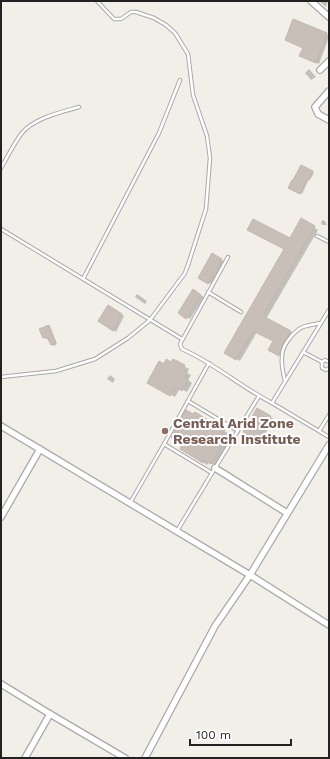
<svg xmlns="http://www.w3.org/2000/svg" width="330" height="759" font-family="'Work Sans',sans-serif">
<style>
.shadow{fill:#0003}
.building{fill:#c7bfb8;stroke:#c4b6ab}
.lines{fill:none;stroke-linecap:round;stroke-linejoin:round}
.service-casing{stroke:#a9a9a9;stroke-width:4.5}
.minor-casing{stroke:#a9a9a9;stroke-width:8}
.service{stroke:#fff;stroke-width:2.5}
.minor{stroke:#fff;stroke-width:5.5}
.education-dot{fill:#8d6e63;stroke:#fff;stroke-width:1.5}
.labels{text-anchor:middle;stroke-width:4;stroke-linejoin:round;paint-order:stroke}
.education-label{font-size:14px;font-weight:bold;fill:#785e54;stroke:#fff;text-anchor:start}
</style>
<rect width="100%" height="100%" fill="#f2efe9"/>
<!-- shadow -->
<g class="shadow">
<path d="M319,1H328L326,7Z"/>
<path d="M327,34L329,35V37L319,64L303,57Z"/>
<path d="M309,69L316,77L311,80L305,73Z"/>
<path d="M302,166L314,173L310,180L309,179L302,194L289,187L294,182Z"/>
<path d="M301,220L318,230L266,319L295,334L287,346L283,357L269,350L274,341L257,332L240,361L225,353Z"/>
<path d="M322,220L325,221L327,225H323L321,224Z"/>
<path d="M213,255L225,262L211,284L199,277Z"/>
<path d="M193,291L204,297L190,319L179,313Z"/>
<path d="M137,294L147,301L145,304L135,297Z"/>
<path d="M109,306L124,316L116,332L99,321Z"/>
<path d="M48,327L50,328L57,344L54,346L52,345L49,337L46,339L44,338Z"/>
<path d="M173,360L189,369L187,373L191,375L188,380L192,383L187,392L180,388L175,397L148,383L164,365L172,363Z"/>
<path d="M110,375L115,379L113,383L107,379Z"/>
<path d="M258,409L274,419L260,442L244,432Z"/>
<path d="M195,413L229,434L226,438L231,441L216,466L209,462L207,465L181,449Z"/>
</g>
<!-- building -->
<g class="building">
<path d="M293,19L327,33L316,63L299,56L303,48L285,40Z"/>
<path d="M301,165L313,171L308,180L307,179L300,194L288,188L292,180H293Z"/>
<path d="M301,218L315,226L263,316L291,331L283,343L279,356L268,350L273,341L253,331L236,360L224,353L284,249L247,230L253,219L290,238Z"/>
<path d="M212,253L222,259L208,284L198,278Z"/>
<path d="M193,289L201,295L186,319L178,313Z"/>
<path d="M108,305L122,314L113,331L98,321Z"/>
<path d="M49,325L56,343L51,345L47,337L43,338L39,329Z"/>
<path d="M166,359L171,362L173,359L185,365L183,369L187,372L185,377L188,379L182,391L175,387L170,396L147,383L159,361L164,364Z"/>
<path d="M257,408L271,416L257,441L243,432Z"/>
<path d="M186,410L193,414L195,412L225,430L222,434L227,437L211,464L204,460L203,463L180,449L182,444L171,437Z"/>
</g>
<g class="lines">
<!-- service casing -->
<g class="service-casing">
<g id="service">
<path d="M1,168C8,156 14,143 22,133C34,118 62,112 79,107"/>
<path d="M1,229L182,339"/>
<path d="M317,236L329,242"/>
<path d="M228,257L180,344L182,349C214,363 241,387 272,403"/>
<path d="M83,279L159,133L180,80"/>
<path d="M208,292L241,312"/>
<path d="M329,310L272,403L329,437"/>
<path d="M303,352L322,362"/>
<path d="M322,362V368L326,370L329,368"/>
<path d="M322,362L325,360L329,362"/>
<path d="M1,377L56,371L95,359L128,338L150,320L185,273L188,265L206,209L210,158L207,136L193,95L188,54L175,33L166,25L154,18L136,12H131L121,19H114L97,1"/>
<path d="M285,381C283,373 281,364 282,356C282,346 291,335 299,329C305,325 313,325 320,323"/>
<path d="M188,401L238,431"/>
<path d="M319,431L329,415"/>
<path d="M164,444L209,363"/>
<path d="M130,503L164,444L212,473L259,396"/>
<path d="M177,531L212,473"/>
</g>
</g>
<!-- minor casing -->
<g class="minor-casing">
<g id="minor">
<path d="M311,1L329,17"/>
<path d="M320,70L329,61"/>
<path d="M329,91L315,107L318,114L329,120"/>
<path d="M1,426L250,575L329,625"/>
<path d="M215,468L287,513"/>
<path d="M1,517L40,449"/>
<path d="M1,684L50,714L125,758"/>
<path d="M25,758L50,714"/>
<path d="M145,758L215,626L250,575L329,445"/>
</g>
</g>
<!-- service -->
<use href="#service" class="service"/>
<!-- minor -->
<use href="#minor" class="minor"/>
</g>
<!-- markers -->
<circle class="education-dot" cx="165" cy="431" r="4"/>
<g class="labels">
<!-- education labels -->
<g class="education-label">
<text x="173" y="428">Central Arid Zone<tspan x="173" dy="16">Research Institute</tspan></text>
</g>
</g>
<!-- border -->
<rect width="330" height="759" fill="none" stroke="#222222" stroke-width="4"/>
<!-- scale -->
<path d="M190 739v6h101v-6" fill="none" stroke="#222222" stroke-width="2"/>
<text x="196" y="739" font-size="12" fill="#222222" stroke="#ffffff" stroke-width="3" paint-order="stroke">100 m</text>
</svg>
